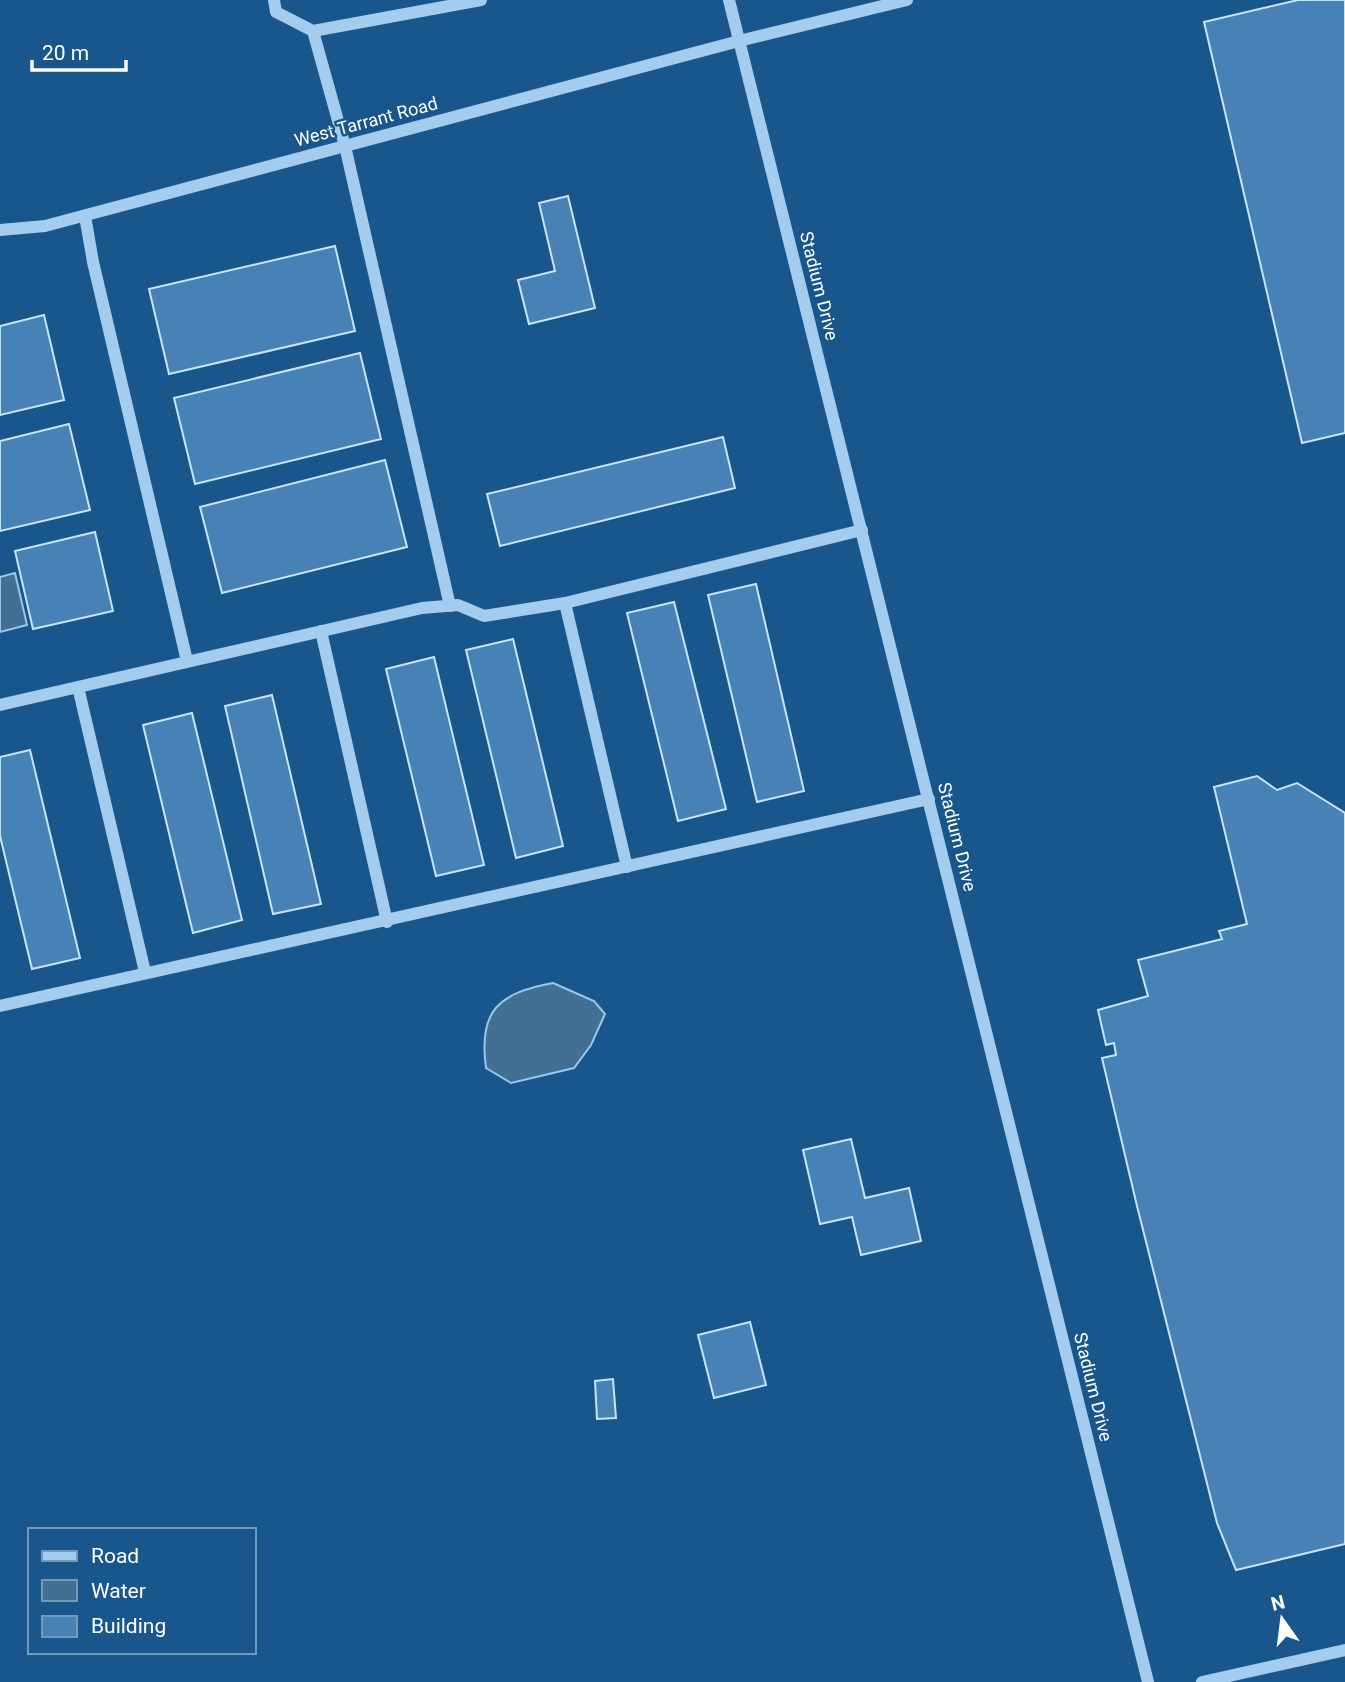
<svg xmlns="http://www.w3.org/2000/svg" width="1345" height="1682" font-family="Roboto,sans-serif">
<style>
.water{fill:#436f95;stroke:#96c9f0;stroke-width:2}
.building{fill:#4682b5;stroke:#c9e4fa;stroke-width:2}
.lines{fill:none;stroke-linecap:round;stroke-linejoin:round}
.minor{stroke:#a3ccee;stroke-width:12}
.labels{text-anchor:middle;stroke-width:5;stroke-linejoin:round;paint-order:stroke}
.street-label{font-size:18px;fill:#fff;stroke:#19568b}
</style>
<rect width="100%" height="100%" fill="#19568b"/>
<!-- water -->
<g class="water">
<path d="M15,573L27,625L0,632V577Z"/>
<path d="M553,983L594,1001L605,1014L591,1045L574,1068L511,1083L486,1068C478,1010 499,993 553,983Z"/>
</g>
<!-- building -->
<g class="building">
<path d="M1298,0H1345V433L1302,443L1204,22Z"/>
<path d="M568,196L595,308L529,324L518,280L555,271L539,203Z"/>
<path d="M335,246L355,331L169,374L149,289Z"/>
<path d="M44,315L64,400L0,415V326Z"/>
<path d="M360,353L381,439L195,484L174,398Z"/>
<path d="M69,424L90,510L0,531V441Z"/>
<path d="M723,437L735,488L500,546L487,494Z"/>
<path d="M385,460L407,547L222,593L200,507Z"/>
<path d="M95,532L113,611L33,629L15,551Z"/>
<path d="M756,584L804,791L757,802L708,595Z"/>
<path d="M674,602L726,809L678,821L627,613Z"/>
<path d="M513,639L563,846L516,858L466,650Z"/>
<path d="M434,657L484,865L436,876L386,669Z"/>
<path d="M272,695L321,904L273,914L225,706Z"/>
<path d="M192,713L242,920L193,933L143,725Z"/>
<path d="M30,750L80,958L32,969L0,836V757Z"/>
<path d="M1257,776L1277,790L1297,783L1345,813V1544L1236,1570L1217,1523L1137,1206L1102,1058L1116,1055L1114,1043L1106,1045L1098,1010L1148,996L1138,960L1222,939L1219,931L1247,924L1214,787Z"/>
<path d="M851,1139L865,1198L909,1188L921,1241L861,1255L852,1217L820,1224L803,1150Z"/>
<path d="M750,1322L766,1385L714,1398L698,1335Z"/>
<path d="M613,1379L616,1418L597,1419L595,1381Z"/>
</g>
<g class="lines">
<!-- minor -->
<g class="minor">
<path d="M274,0L276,12L313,31L481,0"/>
<path d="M729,0L1148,1682"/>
<path d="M313,31L345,146L450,606"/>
<path d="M85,216L93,262L187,661"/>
<path d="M0,230L45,226L739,41L907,0"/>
<path d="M565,603L627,867"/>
<path d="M321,631L387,922"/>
<path d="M78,687L145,972"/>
<path d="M0,705L422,608L458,605L484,616L565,603L862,530"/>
<path d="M0,1006L929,799"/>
<path d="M1202,1682L1345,1650"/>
</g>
</g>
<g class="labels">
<!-- street labels -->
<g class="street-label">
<text transform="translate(366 122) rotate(-15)" y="6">West Tarrant Road</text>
<text transform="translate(819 286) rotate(76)" y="6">Stadium Drive</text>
<text transform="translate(957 837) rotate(76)" y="6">Stadium Drive</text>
<text transform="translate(1093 1387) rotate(76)" y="6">Stadium Drive</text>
</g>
</g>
<!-- legend -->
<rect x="28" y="1528" width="228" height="126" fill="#19568b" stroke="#759ab9" stroke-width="2"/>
<rect x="42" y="1551" width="35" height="10" fill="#a3ccee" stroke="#759ab9" stroke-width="2"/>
<text x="91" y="1563" font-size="21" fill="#ffffff">Road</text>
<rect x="42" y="1580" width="35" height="21" fill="#436f95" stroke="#759ab9" stroke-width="2"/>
<text x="91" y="1598" font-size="21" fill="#ffffff">Water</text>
<rect x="42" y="1616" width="35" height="21" fill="#4682b5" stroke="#759ab9" stroke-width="2"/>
<text x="91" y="1633" font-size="21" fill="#ffffff">Building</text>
<!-- north arrow -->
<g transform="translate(1282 1619) rotate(346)" stroke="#19568b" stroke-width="5" paint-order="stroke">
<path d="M0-5L12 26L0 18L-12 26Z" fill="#ffffff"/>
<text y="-10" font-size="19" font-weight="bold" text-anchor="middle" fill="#ffffff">N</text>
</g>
<!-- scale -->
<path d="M32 60v10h94v-10" fill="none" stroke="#ffffff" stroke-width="3.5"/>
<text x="42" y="60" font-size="21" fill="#ffffff" stroke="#19568b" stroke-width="5" paint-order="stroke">20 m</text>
</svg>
